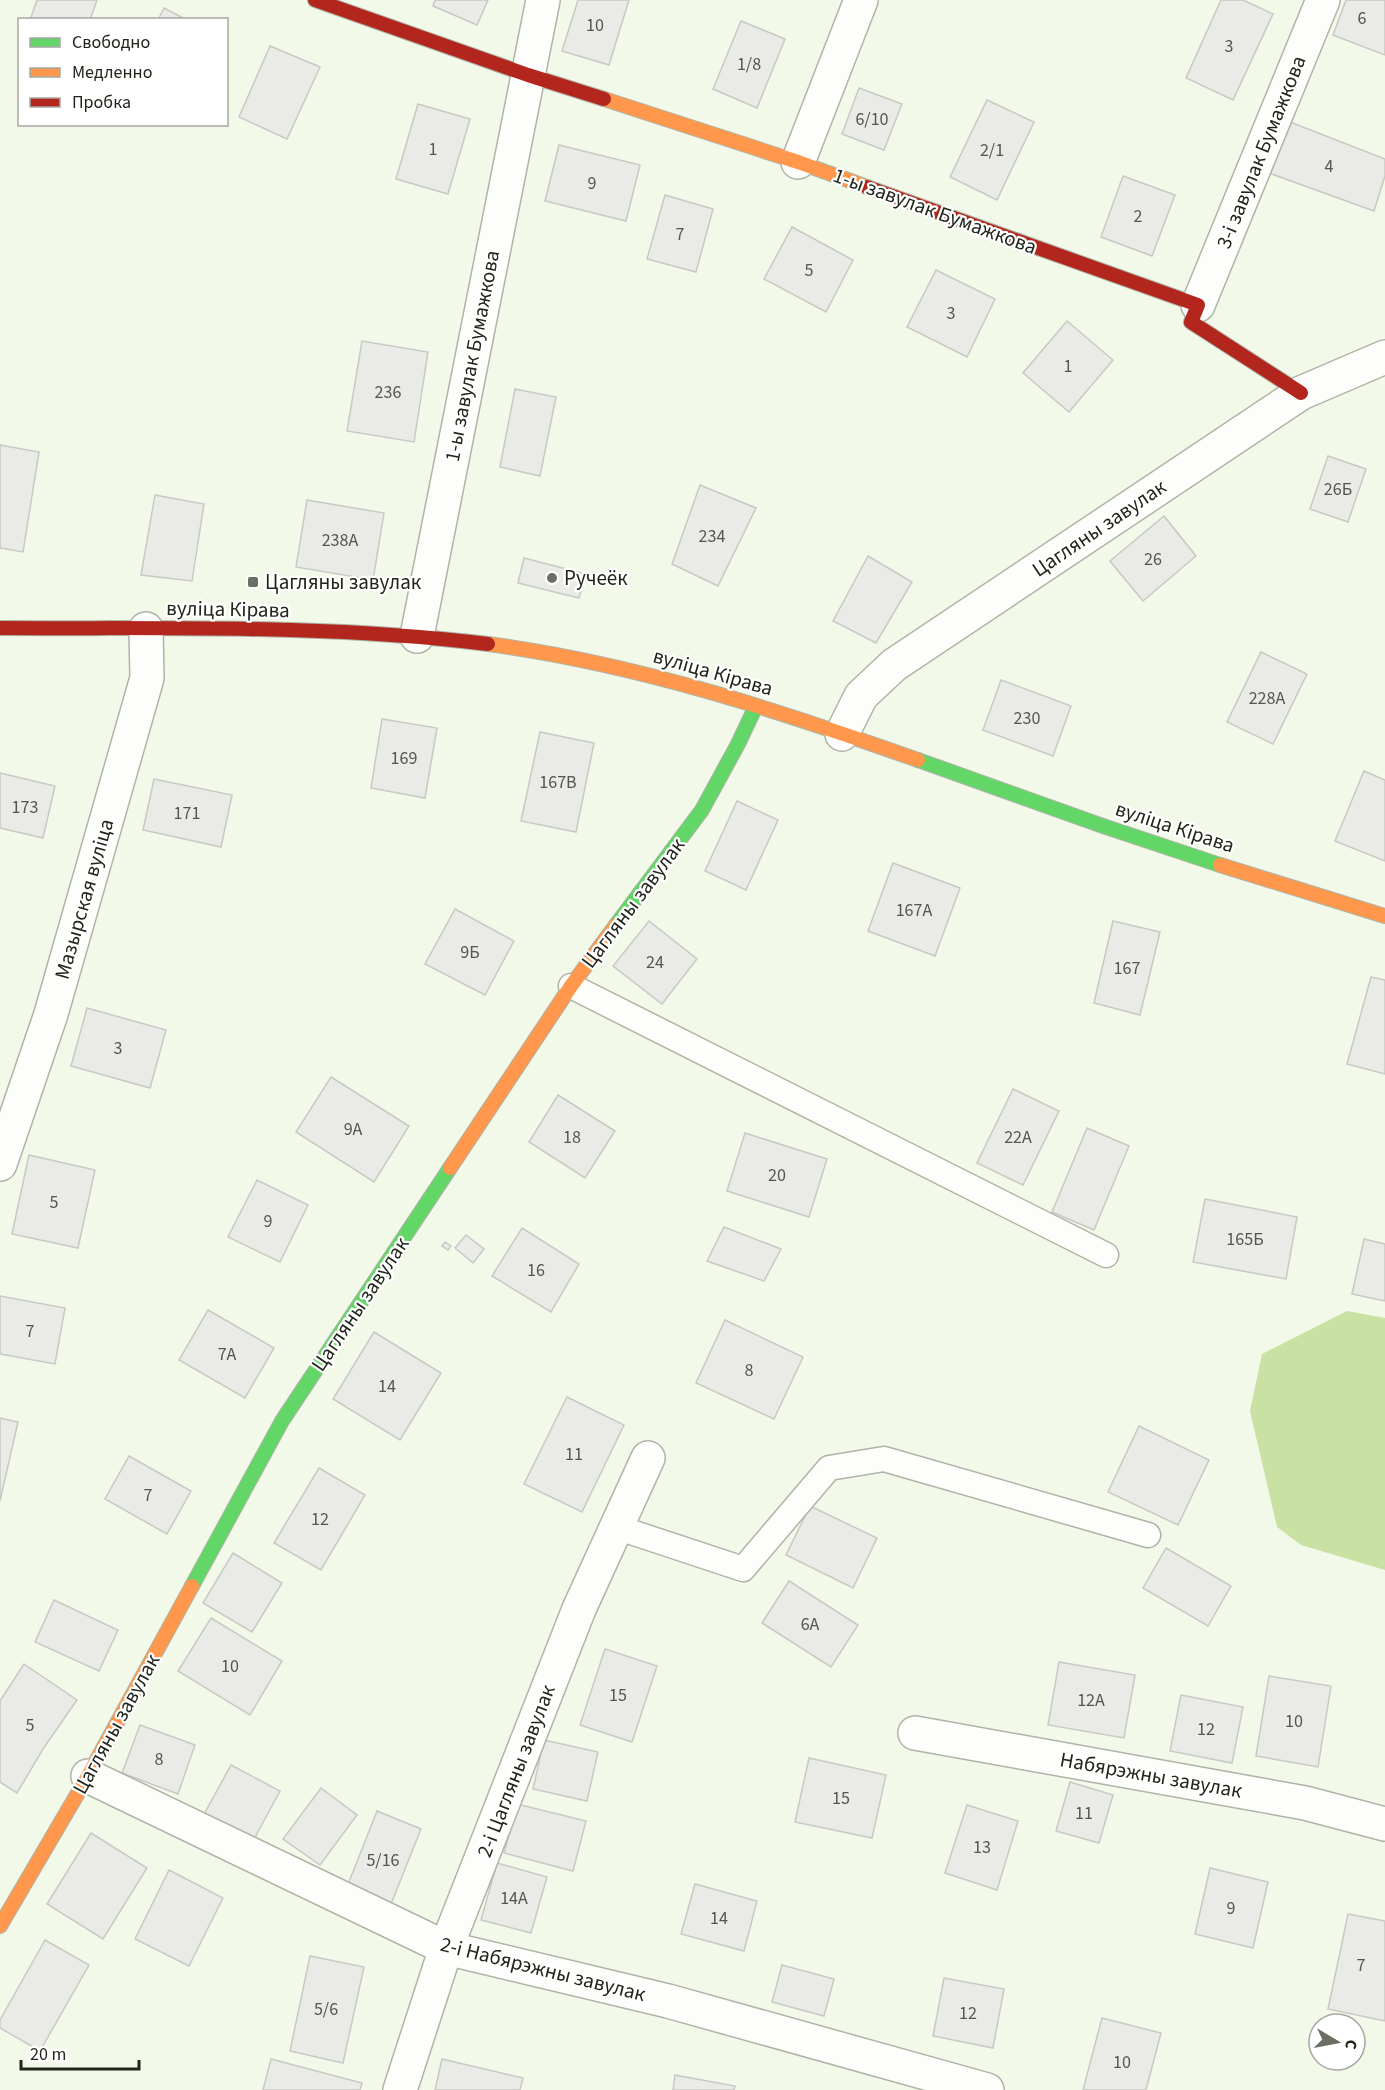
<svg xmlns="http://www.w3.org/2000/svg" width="1385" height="2090" font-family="'Source Sans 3',sans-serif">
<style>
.water{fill:#cae1a4}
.building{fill:#eaeae7;stroke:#c8c9c5;stroke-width:1.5}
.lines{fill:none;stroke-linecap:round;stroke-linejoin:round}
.lane-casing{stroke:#aeb4a7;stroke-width:27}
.street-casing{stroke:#aeb4a7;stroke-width:36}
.fast-casing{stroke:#aeb4a7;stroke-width:16}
.slow-casing{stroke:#aeb4a7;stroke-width:16}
.jam-casing{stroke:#aeb4a7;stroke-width:16}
.lane{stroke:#fdfefc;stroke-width:24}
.street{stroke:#fdfefc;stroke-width:33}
.fast{stroke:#63d668;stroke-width:14}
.slow{stroke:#ff974d;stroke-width:14}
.jam{stroke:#b3261e;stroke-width:14}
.poi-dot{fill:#6a7063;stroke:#fff;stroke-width:2}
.labels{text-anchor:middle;stroke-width:4.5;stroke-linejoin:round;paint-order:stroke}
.number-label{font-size:18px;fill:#53574e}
.street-label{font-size:21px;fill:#21261b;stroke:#fff}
.poi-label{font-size:21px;fill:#21261b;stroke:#fff;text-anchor:start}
</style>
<rect width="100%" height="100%" fill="#f2f9e8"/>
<!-- water -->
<path class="water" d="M1347,1311L1385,1318V1570L1301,1545L1277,1527L1250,1411L1262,1354Z"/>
<!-- building -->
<g class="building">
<path d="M37,0H97L90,20H30Z"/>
<path d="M435,0H488L477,25L433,6Z"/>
<path d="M578,0H629L609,65L562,51Z"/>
<path d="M1221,0H1243L1273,14L1233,100L1186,78Z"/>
<path d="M1346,0H1385V55L1333,35Z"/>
<path d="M164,8L187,20H158Z"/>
<path d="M741,21L785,39L757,108L713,89Z"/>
<path d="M270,46L320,67L287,139L239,117Z"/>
<path d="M859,88L902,104L884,150L842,134Z"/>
<path d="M987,100L1034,122L997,200L950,177Z"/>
<path d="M418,104L470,119L448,194L396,179Z"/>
<path d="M1290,122L1385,159V176L1374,211L1269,173Z"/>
<path d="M559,145L640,165L626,221L545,201Z"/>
<path d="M1123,176L1175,195L1152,256L1101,237Z"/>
<path d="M665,195L713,209L696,272L647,259Z"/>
<path d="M792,227L853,260L826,312L764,279Z"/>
<path d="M936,270L995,299L967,357L907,327Z"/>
<path d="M1067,321L1113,360L1069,412L1023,373Z"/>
<path d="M362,341L428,352L414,442L347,431Z"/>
<path d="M515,389L556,397L540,476L500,467Z"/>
<path d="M0,445L39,452L23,552L0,548Z"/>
<path d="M1328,456L1366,469L1348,522L1310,509Z"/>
<path d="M700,485L756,508L718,586L672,564Z"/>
<path d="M155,495L204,504L192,581L141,575Z"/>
<path d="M307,500L384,513L373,580L296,567Z"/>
<path d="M1164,516L1196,556L1143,601L1110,561Z"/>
<path d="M868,556L912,582L876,643L833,621Z"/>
<path d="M524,558L586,574L579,598L518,583Z"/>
<path d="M1261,652L1307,674L1273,744L1227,722Z"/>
<path d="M1001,680L1071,706L1053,756L983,730Z"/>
<path d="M382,719L437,728L425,798L371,788Z"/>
<path d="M540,732L594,743L576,832L521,821Z"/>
<path d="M1364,771L1385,780V861L1335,841Z"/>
<path d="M0,773L55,786L43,838L0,828Z"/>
<path d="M154,779L232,795L221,847L143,830Z"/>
<path d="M737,801L778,820L746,890L705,871Z"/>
<path d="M893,863L960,888L935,956L868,931Z"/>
<path d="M455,909L514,941L485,995L425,964Z"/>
<path d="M649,921L697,959L662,1004L613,966Z"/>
<path d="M1113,921L1160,932L1140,1015L1094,1003Z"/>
<path d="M1371,977L1385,980V1074L1347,1064Z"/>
<path d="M87,1008L166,1030L150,1088L71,1066Z"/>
<path d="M331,1077L409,1126L374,1182L296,1132Z"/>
<path d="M1013,1089L1059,1111L1023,1185L977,1163Z"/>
<path d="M558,1095L615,1131L585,1178L529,1142Z"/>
<path d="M1087,1128L1129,1146L1094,1230L1052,1212Z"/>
<path d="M745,1133L827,1159L809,1217L727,1191Z"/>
<path d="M29,1155L95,1170L78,1248L12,1234Z"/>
<path d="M257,1180L308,1205L280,1262L228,1237Z"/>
<path d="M1205,1199L1297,1217L1286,1279L1193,1262Z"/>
<path d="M724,1227L781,1249L764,1281L707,1261Z"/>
<path d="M522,1228L579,1264L551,1312L492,1276Z"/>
<path d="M466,1235L484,1249L473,1263L455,1248Z"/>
<path d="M1364,1239L1385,1244V1301L1352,1294Z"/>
<path d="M445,1242L451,1246L448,1250L442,1246Z"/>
<path d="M0,1296L65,1308L55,1364L0,1354Z"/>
<path d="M208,1310L274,1348L245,1398L179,1360Z"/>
<path d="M725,1320L803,1357L774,1419L696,1383Z"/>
<path d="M374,1332L441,1373L400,1440L333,1399Z"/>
<path d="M567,1397L624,1425L582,1512L524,1484Z"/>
<path d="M0,1418L18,1422L0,1501Z"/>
<path d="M1139,1426L1209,1460L1178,1525L1108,1492Z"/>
<path d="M129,1456L191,1491L167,1534L105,1499Z"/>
<path d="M319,1468L365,1495L321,1570L274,1543Z"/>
<path d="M810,1506L877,1538L853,1588L786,1555Z"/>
<path d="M1166,1548L1231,1586L1208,1626L1143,1588Z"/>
<path d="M233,1553L282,1583L252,1632L203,1603Z"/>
<path d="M789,1581L858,1625L831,1667L762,1623Z"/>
<path d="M54,1600L118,1630L99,1671L35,1642Z"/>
<path d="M211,1618L282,1661L250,1715L178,1671Z"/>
<path d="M605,1649L657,1666L632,1742L580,1725Z"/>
<path d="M1059,1662L1135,1675L1124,1738L1048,1725Z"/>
<path d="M24,1664L77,1700L43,1749L17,1793L0,1782V1701Z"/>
<path d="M1269,1676L1331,1686L1318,1767L1256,1756Z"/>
<path d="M1181,1695L1243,1707L1232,1763L1170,1751Z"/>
<path d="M140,1725L195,1745L178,1794L122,1773Z"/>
<path d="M544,1740L598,1752L587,1801L533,1789Z"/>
<path d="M809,1758L886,1775L872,1838L795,1822Z"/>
<path d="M231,1765L280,1791L252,1843L203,1816Z"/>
<path d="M1070,1782L1113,1795L1099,1843L1056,1831Z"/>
<path d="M321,1788L357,1815L320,1865L283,1839Z"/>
<path d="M517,1804L586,1821L573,1871L504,1853Z"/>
<path d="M967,1805L1018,1821L997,1890L945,1873Z"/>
<path d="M377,1811L421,1829L389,1909L345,1892Z"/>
<path d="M91,1833L147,1868L103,1939L47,1904Z"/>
<path d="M497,1863L547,1877L531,1933L481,1920Z"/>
<path d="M1210,1868L1268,1882L1253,1948L1195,1934Z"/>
<path d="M169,1870L223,1898L189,1966L135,1939Z"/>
<path d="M695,1884L757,1901L744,1951L681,1934Z"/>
<path d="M1348,1914L1385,1921V2021L1328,2009Z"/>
<path d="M45,1940L89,1965L40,2051L0,2028V2020Z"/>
<path d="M310,1956L364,1967L343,2063L290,2051Z"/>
<path d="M782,1965L834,1979L824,2016L772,2002Z"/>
<path d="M944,1978L1004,1989L993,2048L933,2036Z"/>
<path d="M1102,2018L1161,2033L1146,2090H1083Z"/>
<path d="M271,2059L362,2083L360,2090H263Z"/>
<path d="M442,2059L523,2078L520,2090H435Z"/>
<path d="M675,2075L735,2086L734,2090H673Z"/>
</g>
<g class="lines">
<!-- lane casing -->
<g class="lane-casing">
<g id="lane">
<path d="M571,986L1106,1255"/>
<path d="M616,1527L743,1569L829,1468L884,1459L1148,1535"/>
</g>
</g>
<!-- street casing -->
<g class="street-casing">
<g id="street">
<path d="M798,162L861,0"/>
<path d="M1198,305L1323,0"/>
<path d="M417,636L543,0"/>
<path d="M842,734L861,696L894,665L1301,393L1385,357"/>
<path d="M0,1164L51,1014L147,678L146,629"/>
<path d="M915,1733L1305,1803L1385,1824"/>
<path d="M88,1776L446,1948L668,2001L987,2090"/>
<path d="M400,2090L446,1948L579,1609L648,1458"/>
</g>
</g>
<!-- fast casing -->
<g class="fast-casing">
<g id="fast">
<path d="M918,760L1103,826L1220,865"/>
<path d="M616,925L702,810L738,744L756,706"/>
<path d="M192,1586L282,1421L450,1168"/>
</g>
</g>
<!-- slow casing -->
<g class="slow-casing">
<g id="slow">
<path d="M604,99L798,162L867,187"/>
<path d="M488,644C637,664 777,710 918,760"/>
<path d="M1220,865L1385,916"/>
<path d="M450,1168L571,986L616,925"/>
<path d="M0,1926L88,1776L192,1586"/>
</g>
</g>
<!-- jam casing -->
<g class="jam-casing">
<g id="jam">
<path d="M315,0L528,75L604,99"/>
<path d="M867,187L1198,305L1191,322L1301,393"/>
<path d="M0,628C162,629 326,624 488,644"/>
</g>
</g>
<!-- lane -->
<use href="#lane" class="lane"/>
<!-- street -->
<use href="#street" class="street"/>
<!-- fast -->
<use href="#fast" class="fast"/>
<!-- slow -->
<use href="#slow" class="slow"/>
<!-- jam -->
<use href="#jam" class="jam"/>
</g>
<!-- markers -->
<g class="poi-dot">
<circle cx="552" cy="578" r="6"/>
<rect x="247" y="576" width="12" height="12" rx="3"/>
</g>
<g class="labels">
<!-- number labels -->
<g class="number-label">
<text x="1362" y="24">6</text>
<text x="595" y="31">10</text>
<text x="1229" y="52">3</text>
<text x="749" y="70">1/8</text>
<text x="872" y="125">6/10</text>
<text x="433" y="155">1</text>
<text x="992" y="156">2/1</text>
<text x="1329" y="172">4</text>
<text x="592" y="189">9</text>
<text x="1138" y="222">2</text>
<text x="680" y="240">7</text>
<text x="809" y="276">5</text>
<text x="951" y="319">3</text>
<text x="1068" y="372">1</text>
<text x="388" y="398">236</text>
<text x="1338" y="495">26Б</text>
<text x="712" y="542">234</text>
<text x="340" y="546">238А</text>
<text x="1153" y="565">26</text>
<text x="1267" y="704">228А</text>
<text x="1027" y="724">230</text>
<text x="404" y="764">169</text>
<text x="558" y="788">167В</text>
<text x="25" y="813">173</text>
<text x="187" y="819">171</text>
<text x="914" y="916">167А</text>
<text x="470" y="958">9Б</text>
<text x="655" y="968">24</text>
<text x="1127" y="974">167</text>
<text x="118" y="1054">3</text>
<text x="353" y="1135">9А</text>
<text x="572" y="1143">18</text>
<text x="1018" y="1143">22А</text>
<text x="777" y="1181">20</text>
<text x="54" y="1208">5</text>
<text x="268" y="1227">9</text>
<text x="1245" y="1245">165Б</text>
<text x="536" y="1276">16</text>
<text x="30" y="1337">7</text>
<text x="227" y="1360">7А</text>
<text x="749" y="1376">8</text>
<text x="387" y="1392">14</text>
<text x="574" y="1460">11</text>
<text x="148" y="1501">7</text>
<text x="320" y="1525">12</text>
<text x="810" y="1630">6А</text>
<text x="230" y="1672">10</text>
<text x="618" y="1701">15</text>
<text x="1091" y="1706">12А</text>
<text x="1294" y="1727">10</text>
<text x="30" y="1731">5</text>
<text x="1206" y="1735">12</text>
<text x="159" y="1765">8</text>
<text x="841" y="1804">15</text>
<text x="1084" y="1819">11</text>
<text x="982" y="1853">13</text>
<text x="383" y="1866">5/16</text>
<text x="514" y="1904">14А</text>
<text x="1231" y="1914">9</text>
<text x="719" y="1924">14</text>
<text x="1361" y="1971">7</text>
<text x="326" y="2015">5/6</text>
<text x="968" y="2019">12</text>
<text x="1122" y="2068">10</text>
</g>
<!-- street labels -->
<g class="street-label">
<text transform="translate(1261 152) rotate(-68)" y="7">3-і завулак Бумажкова</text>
<text transform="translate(935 211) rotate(20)" y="7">1-ы завулак Бумажкова</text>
<text transform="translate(472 356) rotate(-79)" y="7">1-ы завулак Бумажкова</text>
<text transform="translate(1099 528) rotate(-34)" y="7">Цагляны завулак</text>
<text transform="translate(228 609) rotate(1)" y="7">вуліца Кірава</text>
<text transform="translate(713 672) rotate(16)" y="7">вуліца Кірава</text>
<text transform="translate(1175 827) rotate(18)" y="7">вуліца Кірава</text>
<text transform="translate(84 899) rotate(-74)" y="7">Мазырская вуліца</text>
<text transform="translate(633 903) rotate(-53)" y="7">Цагляны завулак</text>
<text transform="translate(360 1304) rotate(-56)" y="7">Цагляны завулак</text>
<text transform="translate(116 1724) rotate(-61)" y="7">Цагляны завулак</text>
<text transform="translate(516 1771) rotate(-69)" y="7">2-і Цагляны завулак</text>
<text transform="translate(1151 1775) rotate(10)" y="7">Набярэжны завулак</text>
<text transform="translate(543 1969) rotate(14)" y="7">2-і Набярэжны завулак</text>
</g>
<!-- poi labels -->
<g class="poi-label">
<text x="564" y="585">Ручеёк</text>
<text x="265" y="589">Цагляны завулак</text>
</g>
</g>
<!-- legend -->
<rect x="18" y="18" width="210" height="108" fill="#ffffff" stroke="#a6a8a4" stroke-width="1.5"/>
<rect x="30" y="38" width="30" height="9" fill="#63d668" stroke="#a6a8a4" stroke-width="1.5"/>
<text x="72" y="48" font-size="18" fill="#21261b">Свободно</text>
<rect x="30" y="68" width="30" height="9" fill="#ff974d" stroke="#a6a8a4" stroke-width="1.5"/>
<text x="72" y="78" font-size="18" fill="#21261b">Медленно</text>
<rect x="30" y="98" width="30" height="9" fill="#b3261e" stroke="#a6a8a4" stroke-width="1.5"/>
<text x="72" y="108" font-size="18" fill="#21261b">Пробка</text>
<!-- north arrow -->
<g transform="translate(1337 2042) rotate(100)"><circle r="28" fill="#ffffff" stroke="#a6a8a4" stroke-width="1.5"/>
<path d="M0-4.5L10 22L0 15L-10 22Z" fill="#6a7063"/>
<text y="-9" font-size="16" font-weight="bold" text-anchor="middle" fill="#21261b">С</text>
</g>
<!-- scale -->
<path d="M21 2060v9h118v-9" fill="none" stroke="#21261b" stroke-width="3"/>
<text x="30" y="2060" font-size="18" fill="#21261b" stroke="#ffffff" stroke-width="4.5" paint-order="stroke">20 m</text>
</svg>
